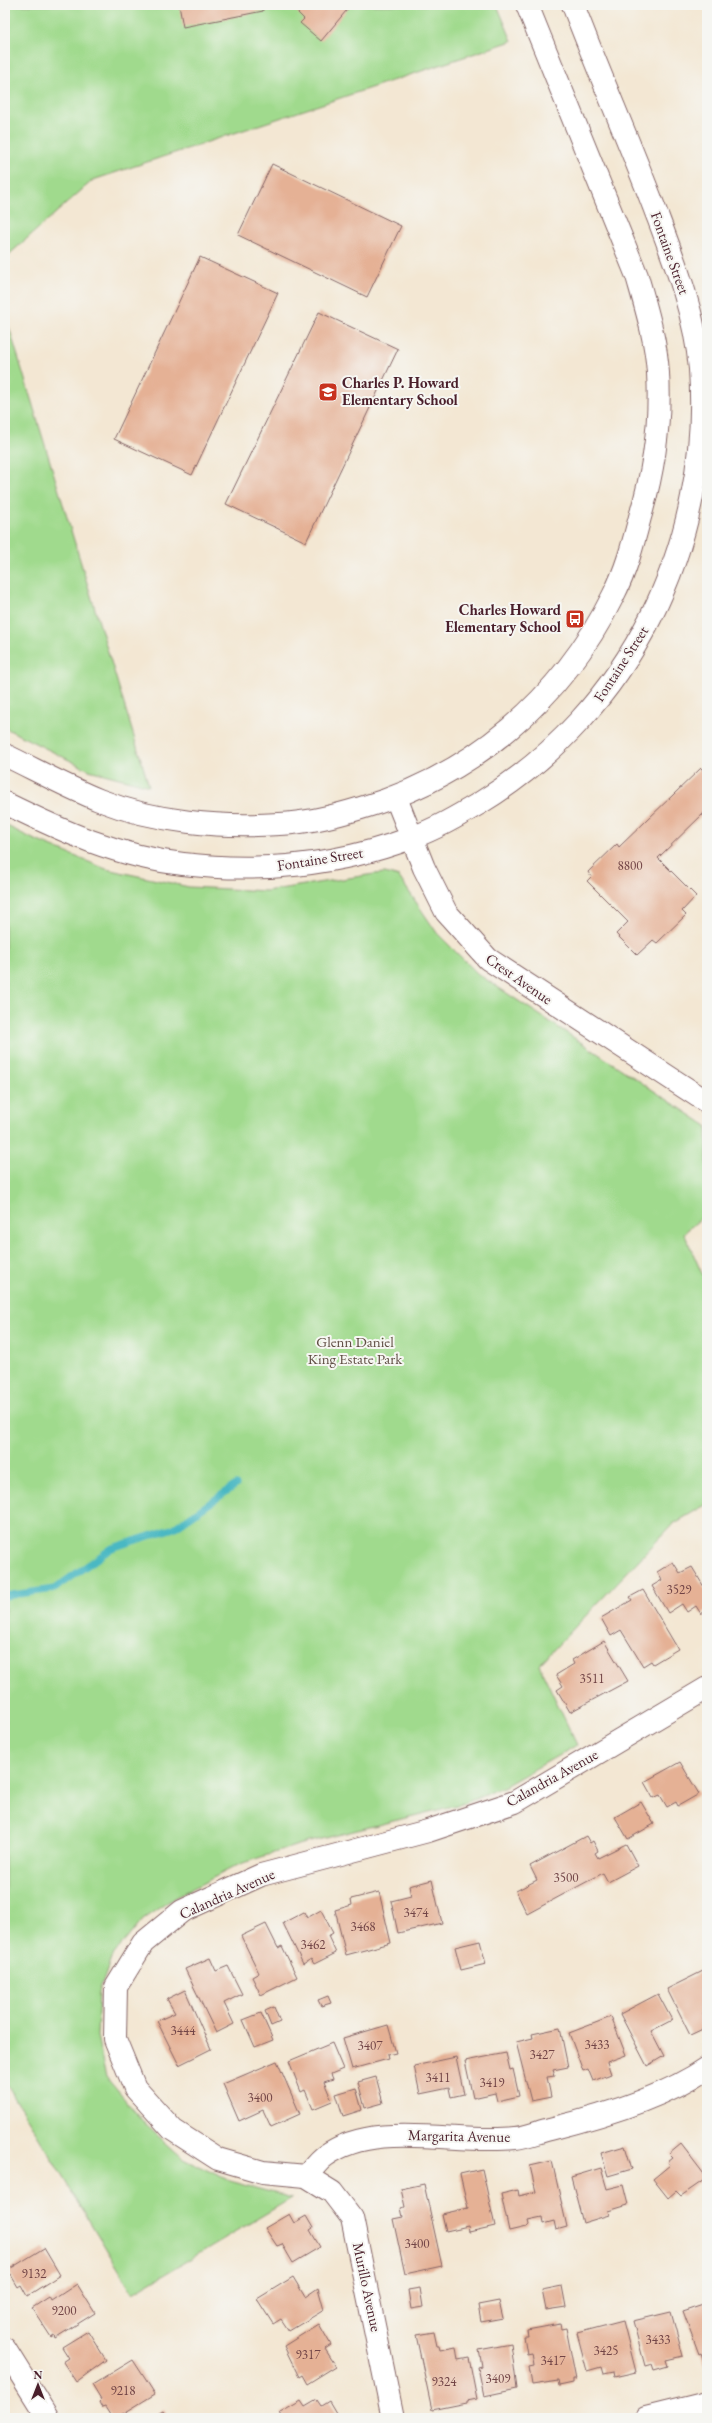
<svg xmlns="http://www.w3.org/2000/svg" width="712" height="2423" font-family="'EB Garamond',serif">
<style>
.green{fill:#a0da8d;stroke:#757c5c}
.lines{fill:none;stroke-linecap:round;stroke-linejoin:round}
.stream{stroke:#4ab8c3;stroke-width:7}
.building{fill:#e5b195}
.minor-casing{stroke:#856566;stroke-width:24}
.tertiary-casing{stroke:#856566;stroke-width:24}
.minor{stroke:#fff;stroke-width:22}
.tertiary{stroke:#fff;stroke-width:22}
.labels{text-anchor:middle;stroke-width:4;stroke-linejoin:round;paint-order:stroke}
.number-label{font-size:13px;fill:#714446}
.street-label{font-size:15px;fill:#4a1f2b;stroke:#f6f6f2}
.poi-label{font-size:15px;font-weight:bold;fill:#4a1f2b;stroke:#f6f6f2;text-anchor:start}
.park-label{font-size:15px;fill:#604e44;stroke:#f6f6f2}
</style>
<rect width="100%" height="100%" fill="#f6f6f2"/>
<filter id="ink" filterUnits="userSpaceOnUse"><feTurbulence type="fractalNoise" baseFrequency=".025" numOctaves="2"/><feDisplacementMap in="SourceGraphic" scale="8" xChannelSelector="R" yChannelSelector="G"/><feConvolveMatrix kernelMatrix="1 2 1 2 8 2 1 2 1" color-interpolation-filters="sRGB"/></filter>
<filter id="wash" filterUnits="userSpaceOnUse"><feTurbulence type="fractalNoise" baseFrequency=".012" numOctaves="4" result="noise"/><feDisplacementMap in="SourceGraphic" scale="16" xChannelSelector="R" yChannelSelector="G"/><feGaussianBlur stdDeviation="0.9" result="paint"/><feColorMatrix in="noise" values="0 0 0 0 0 0 0 0 0 0 0 0 0 0 0 0 0 1.4 0 .05"/><feComposite in="paint" operator="in"/></filter>
<g filter="url(#wash)">
<rect width="100%" height="100%" fill="#f3e7d3"/>
<!-- green -->
<g class="green">
<path d="M5,5H497L512,41L93,180L5,258Z"/>
<path d="M5,314L149,786L89,770L5,728Z"/>
<path d="M5,825L33,839L106,869L189,887L266,891L374,874L385,873L399,877L437,933L478,974L707,1126V1213L684,1233L707,1285V1504L673,1524L539,1665L577,1745L503,1787L465,1803L298,1845L240,1864L174,1898L143,1919L111,1958L99,1992L97,2036L106,2077L147,2126L184,2159L230,2181L292,2198L133,2293L5,2082Z"/>
</g>
<g class="lines">
<!-- stream -->
<path class="stream" d="M5,1596L54,1589L112,1548L174,1528L236,1485"/>
</g>
<g id="blocks">
<!-- building -->
<g class="building">
<path d="M179,5H262L263,11L183,27Z"/>
<path d="M301,5H351L321,41L300,23L304,19L296,11Z"/>
<path d="M272,164L401,226L367,297L238,235Z"/>
<path d="M200,257L278,293L192,475L114,439Z"/>
<path d="M319,312L398,349L306,542L226,504Z"/>
<path d="M701,768L707,774V810L658,858L696,896L682,911L686,915L657,943L653,940L637,955L616,934L628,922L587,881L591,877L588,872L617,844L619,847Z"/>
<path d="M673,1562L680,1573L692,1567L707,1592V1610L701,1614L696,1606L687,1612L682,1604L668,1613L652,1586L662,1580L657,1572Z"/>
<path d="M643,1590L678,1649L653,1664L651,1661L643,1666L621,1630L611,1636L601,1618L632,1600L630,1597Z"/>
<path d="M604,1641L628,1681L570,1712L557,1690L563,1686L556,1675L574,1664L572,1660Z"/>
<path d="M680,1762L699,1794L678,1806L676,1802L667,1807L660,1795L653,1798L644,1782Z"/>
<path d="M641,1802L654,1824L628,1839L615,1817Z"/>
<path d="M586,1836L590,1843L593,1841L598,1851L595,1853L598,1858L626,1844L638,1866L608,1882L603,1873L527,1914L516,1891L537,1880L530,1866Z"/>
<path d="M432,1880L442,1923L398,1933L391,1901L411,1896L409,1886Z"/>
<path d="M379,1892L391,1943L346,1955L335,1910L352,1905L351,1899Z"/>
<path d="M321,1910L333,1933L328,1936L336,1953L314,1964L311,1959L303,1964L283,1923L304,1912L307,1918Z"/>
<path d="M266,1924L278,1948L282,1946L297,1977L261,1995L252,1977L259,1973L241,1936Z"/>
<path d="M480,1941L486,1964L461,1970L455,1947Z"/>
<path d="M210,1958L216,1971L228,1966L242,1994L224,2003L234,2024L216,2033L185,1969Z"/>
<path d="M707,1969V2012L703,2014L707,2027L690,2035L667,1989Z"/>
<path d="M185,1990L211,2049L179,2065L157,2021L175,2013L167,1999Z"/>
<path d="M658,1994L672,2020L651,2031L664,2056L647,2066L620,2014Z"/>
<path d="M328,1996L331,2003L321,2006L318,2000Z"/>
<path d="M274,2007L280,2022L271,2026L265,2011Z"/>
<path d="M261,2013L273,2040L255,2047L243,2020Z"/>
<path d="M611,2017L626,2055L607,2062L611,2074L593,2081L588,2069L583,2071L569,2033Z"/>
<path d="M388,2025L396,2053L387,2055L388,2059L352,2069L343,2038Z"/>
<path d="M560,2028L568,2067L553,2070L555,2076L547,2077L551,2097L531,2101L516,2042L533,2038L532,2034Z"/>
<path d="M332,2043L343,2069L331,2074L333,2079L324,2082L332,2101L313,2109L305,2090L301,2092L289,2061Z"/>
<path d="M506,2053L510,2070L513,2069L519,2096L497,2101L495,2093L473,2098L465,2061Z"/>
<path d="M456,2057L464,2094L451,2097L449,2088L420,2094L414,2066Z"/>
<path d="M277,2061L300,2114L271,2127L263,2110L239,2121L223,2084Z"/>
<path d="M376,2077L383,2103L365,2108L358,2082Z"/>
<path d="M356,2088L362,2110L343,2116L336,2094Z"/>
<path d="M681,2144L707,2178L681,2196L676,2191L668,2198L653,2179L670,2165L668,2162L673,2158L669,2154Z"/>
<path d="M625,2146L632,2169L608,2176L601,2153Z"/>
<path d="M552,2161L567,2227L556,2230L554,2221L543,2224L542,2217L528,2220L529,2224L526,2227L509,2231L501,2194L518,2190L519,2196L536,2192L530,2166Z"/>
<path d="M601,2168L607,2189L623,2185L628,2205L608,2211L609,2215L583,2223L571,2177Z"/>
<path d="M482,2169L495,2226L469,2232L468,2226L446,2231L442,2214L468,2208L460,2174Z"/>
<path d="M424,2184L442,2266L405,2274L393,2219L403,2217L401,2208L405,2207L401,2189Z"/>
<path d="M289,2214L294,2223L306,2216L313,2228L310,2230L320,2247L293,2263L282,2244L277,2246L265,2228Z"/>
<path d="M44,2248L60,2275L27,2296L21,2285L18,2287L8,2270Z"/>
<path d="M293,2277L305,2297L318,2288L324,2310L289,2331L281,2319L273,2324L257,2299Z"/>
<path d="M77,2284L95,2313L55,2338L54,2335L51,2337L32,2308L49,2297L51,2301Z"/>
<path d="M562,2286L566,2307L546,2310L542,2290Z"/>
<path d="M420,2288L423,2307L411,2309L408,2290Z"/>
<path d="M499,2301L503,2318L481,2322L478,2305Z"/>
<path d="M707,2303V2370L701,2353L699,2354L683,2311Z"/>
<path d="M671,2312L683,2356L666,2360L668,2366L654,2370L652,2364L645,2366L633,2321Z"/>
<path d="M623,2321L636,2372L614,2377L613,2372L603,2374L601,2367L587,2371L577,2333Z"/>
<path d="M319,2324L331,2345L325,2349L336,2366L307,2384L302,2375L299,2377L284,2346Z"/>
<path d="M560,2324L561,2329L566,2328L576,2379H573V2383L559,2386L558,2381L532,2385L529,2367L534,2366L532,2353L527,2354L524,2336H528L527,2330Z"/>
<path d="M88,2331L106,2360L76,2382L63,2362L69,2358L62,2347Z"/>
<path d="M434,2332L437,2346H439L440,2350L456,2347L458,2360L469,2358L477,2399L467,2401V2403L432,2410L416,2335Z"/>
<path d="M511,2344L517,2389L484,2396L478,2367L482,2366L479,2350Z"/>
<path d="M133,2360L155,2394L116,2418H112L105,2407L102,2408L99,2402L101,2400L92,2385Z"/>
<path d="M317,2400L321,2406L329,2401L339,2418H283L280,2413L301,2401L305,2407Z"/>
<path d="M163,2410L168,2418H149Z"/>
</g>
</g>
</g>
<g filter="url(#ink)">
<use href="#blocks" fill-opacity="0" stroke="#856566" stroke-width="1"/>
<g class="lines">
<!-- minor casing -->
<g class="minor-casing">
<g id="minor">
<path d="M396,798L424,868L446,912L488,959L707,1102"/>
<path d="M306,2176C312,2170 318,2161 325,2156C376,2119 456,2145 515,2138C526,2137 538,2132 550,2129C599,2117 665,2097 707,2068"/>
<path d="M5,2349L48,2418"/>
<path d="M393,2418L352,2218L332,2192L306,2176L263,2172L218,2159L173,2130L135,2088L115,2039L116,1987L143,1943L182,1911L261,1875L428,1831L515,1802L707,1688"/>
<path d="M646,2418L707,2403"/>
</g>
</g>
<!-- tertiary casing -->
<g class="tertiary-casing">
<g id="tertiary">
<path d="M5,755C36,770 67,787 99,800C155,822 220,828 279,824C307,823 335,816 361,808C472,776 562,699 613,596C626,571 633,544 640,517C654,470 661,422 658,373C656,340 646,308 637,276L527,5"/>
<path d="M5,803C62,831 119,857 183,864C260,873 339,865 411,838C436,829 458,816 480,803C630,711 712,544 700,369C695,312 674,260 654,207C628,139 599,73 573,5"/>
</g>
</g>
<!-- minor -->
<use href="#minor" class="minor"/>
<!-- tertiary -->
<use href="#tertiary" class="tertiary"/>
</g>
</g>
<!-- icons -->
<defs>
<g id="school-square" transform="scale(1)"><rect x="-9" y="-9" width="18" height="18" rx="4" fill="#c8321e" stroke="#f6f6f2"/><path d="M0-5L7-2L0 1L-7-2ZM-4 1L0 2.5L4 1V4Q0 6-4 4Z" fill="#fff"/></g>
<g id="bus-square" transform="scale(1)"><rect x="-9" y="-9" width="18" height="18" rx="4" fill="#c8321e" stroke="#f6f6f2"/><path d="M-5-6H5V4H4V6H2V4H-2V6H-4V4H-5ZM-3.5-4V0h7V-4ZM-3.5 1.2v1.5H-2V1.2ZM2 1.2v1.5H3.5V1.2Z" fill="#fff"/></g>
</defs>
<g fill-rule="evenodd">
<use href="#school-square" x="328" y="392"/>
<use href="#bus-square" x="575" y="619"/>
</g>
<g class="labels">
<!-- number labels -->
<g class="number-label">
<text x="630" y="870">8800</text>
<text x="679" y="1594">3529</text>
<text x="592" y="1683">3511</text>
<text x="566" y="1882">3500</text>
<text x="416" y="1917">3474</text>
<text x="363" y="1931">3468</text>
<text x="313" y="1949">3462</text>
<text x="183" y="2035">3444</text>
<text x="597" y="2049">3433</text>
<text x="370" y="2050">3407</text>
<text x="542" y="2059">3427</text>
<text x="438" y="2082">3411</text>
<text x="492" y="2087">3419</text>
<text x="260" y="2102">3400</text>
<text x="417" y="2248">3400</text>
<text x="34" y="2278">9132</text>
<text x="64" y="2315">9200</text>
<text x="658" y="2344">3433</text>
<text x="606" y="2355">3425</text>
<text x="308" y="2359">9317</text>
<text x="553" y="2365">3417</text>
<text x="498" y="2383">3409</text>
<text x="444" y="2386">9324</text>
<text x="123" y="2395">9218</text>
</g>
<!-- street labels -->
<g class="street-label">
<text transform="translate(670 253) rotate(70)" y="5">Fontaine Street</text>
<text transform="translate(621 664) rotate(-57)" y="5">Fontaine Street</text>
<text transform="translate(320 859) rotate(-9)" y="5">Fontaine Street</text>
<text transform="translate(519 979) rotate(35)" y="5">Crest Avenue</text>
<text transform="translate(552 1778) rotate(-29)" y="5">Calandria Avenue</text>
<text transform="translate(227 1894) rotate(-24)" y="5">Calandria Avenue</text>
<text transform="translate(459 2136) rotate(1)" y="5">Margarita Avenue</text>
<text transform="translate(367 2287) rotate(78)" y="5">Murillo Avenue</text>
</g>
<!-- poi labels -->
<g class="poi-label">
<text x="342" y="388">Charles P. Howard<tspan x="342" dy="17">Elementary School</tspan></text>
<text x="561" y="615" text-anchor="end">Charles Howard<tspan x="561" dy="17">Elementary School</tspan></text>
</g>
<!-- park labels -->
<g class="park-label">
<text x="355" y="1347">Glenn Daniel<tspan x="355" dy="17">King Estate Park</tspan></text>
</g>
</g>
<!-- margin -->
<rect width="712" height="2423" fill="none" stroke="#f6f6f2" stroke-width="20"/>
<!-- north arrow -->
<g transform="translate(38 2385)" stroke="#f6f6f2" stroke-width="3" paint-order="stroke">
<path d="M0-3L7 15L0 10L-7 15Z" fill="#4a1f2b"/>
<text y="-6" font-size="11" font-weight="bold" text-anchor="middle" fill="#4a1f2b">N</text>
</g>
</svg>
